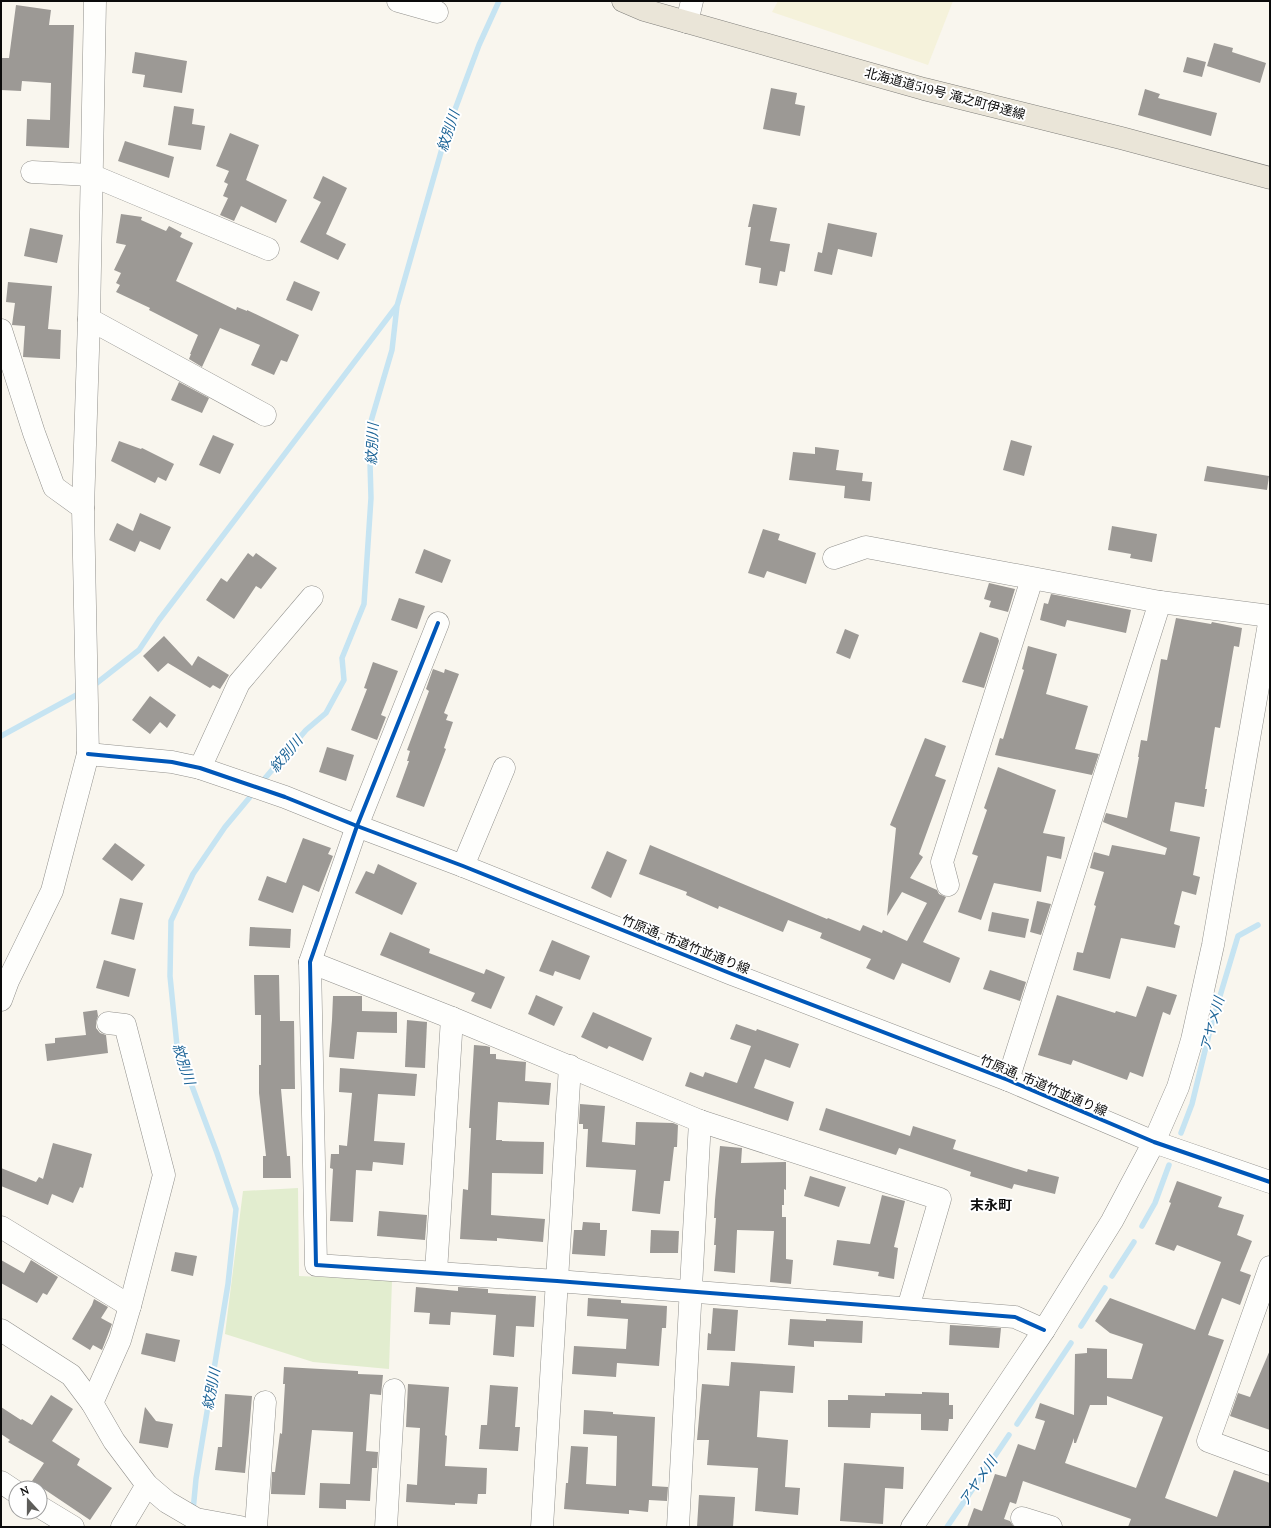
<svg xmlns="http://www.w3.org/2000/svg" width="1271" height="1528" font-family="Lora,'Noto Sans JP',serif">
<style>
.farmland{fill:#f5f2db}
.green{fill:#e2edcf}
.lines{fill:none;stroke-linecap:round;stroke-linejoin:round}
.stream{stroke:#c6e4f2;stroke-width:5.5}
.building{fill:#9c9995;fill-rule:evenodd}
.minor-casing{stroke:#92918d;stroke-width:23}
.major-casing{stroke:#7f7e7a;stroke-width:23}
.minor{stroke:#fefefc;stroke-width:22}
.major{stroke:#eae5d8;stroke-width:22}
.cycleway-casing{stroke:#fff;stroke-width:6}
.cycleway{stroke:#0057b8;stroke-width:4}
.labels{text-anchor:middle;stroke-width:4;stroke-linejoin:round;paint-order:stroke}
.street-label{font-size:13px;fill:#0b0b0b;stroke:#fff}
.water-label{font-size:14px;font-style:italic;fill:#1b6396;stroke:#fff}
.neighbourhood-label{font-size:14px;font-weight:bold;fill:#0b0b0b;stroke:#fff}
</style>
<rect width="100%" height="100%" fill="#f9f6ee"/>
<!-- farmland -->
<path class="farmland" d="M778,1H953L928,65L772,12Z"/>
<!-- green -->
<path class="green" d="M298,1188L299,1276L392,1280L389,1369L313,1362L225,1334L243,1191Z"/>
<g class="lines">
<!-- stream -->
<g class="stream">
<path d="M93,686L139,650L159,620L396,307"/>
<path d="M1,736L82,692"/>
<path d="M261,783L306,730L326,713L344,680L342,658L364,604L371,498L369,428L392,350L397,306L447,131L479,45L499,1"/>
<path d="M1181,1133L1192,1104L1211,1026L1238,936L1258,925"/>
<path d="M1142,1226L1155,1203L1169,1165"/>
<path d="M1112,1276L1134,1242"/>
<path d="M1081,1326L1105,1288"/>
<path d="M1017,1424L1071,1343"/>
<path d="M193,1511L196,1479L228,1284L236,1209L217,1153L177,1046L170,976L171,921L193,874L225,827L255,791"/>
<path d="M947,1527L1009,1435"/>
</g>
</g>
<!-- building -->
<g class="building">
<path d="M16,5L51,10L49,25H74L69,148L26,146L27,119L50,120L51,83L22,81L21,91L1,90V58H9Z"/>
<path d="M1214,43L1233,48L1232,52L1266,63L1260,83L1207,66Z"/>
<path d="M135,52L187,61L182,93L143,87L145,75L132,73Z"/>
<path d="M1187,57L1206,62L1202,77L1183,72Z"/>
<path d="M771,88L797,93L795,104L805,106L800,136L763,129Z"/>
<path d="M1145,89L1160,94L1158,98L1217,113L1211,136L1138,115Z"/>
<path d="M174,106L194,109L192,124L205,126L201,150L168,145Z"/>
<path d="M230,133L259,145L246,180L287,200L276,223L241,206L234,221L220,215L228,198L223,196L228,184L224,182L229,171L216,166Z"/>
<path d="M125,141L174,157L169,178L118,161Z"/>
<path d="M323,176L347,188L326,234L346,244L338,260L300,242L321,202L313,198Z"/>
<path d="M753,204L777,208L770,241L790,244L785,272L780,271L777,286L759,283L761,268L745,265L751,227H748Z"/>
<path d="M121,214L142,217L141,220L166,231L169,226L182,233L180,237L193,243L176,281L236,310L237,307L247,311V310L299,335L287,362L281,360L274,375L251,365L260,345L220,328L202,367L189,359L191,354H190L198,335L149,310L150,308L116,292L120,285L116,283L121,273L114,270L126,245L116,243Z"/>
<path d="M828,223L877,233L872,257L838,249L832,275L814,271L818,252L822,253Z"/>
<path d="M30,228L63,235L57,263L24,256Z"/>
<path d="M294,281L320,292L312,311L286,300Z"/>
<path d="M8,282L52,286L48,329L61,330L60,359L23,357L25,326L12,325L15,303L6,302Z"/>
<path d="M179,382L209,398L202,413L171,400Z"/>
<path d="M213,435L234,444L220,474L199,465Z"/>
<path d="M1011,440L1032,446L1024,476L1003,470Z"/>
<path d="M119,441L141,449L142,448L174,464L166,481L158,477L155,483L111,461Z"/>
<path d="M815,447L839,450L836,470L863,473L862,481L872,482L870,501L844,498L845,486L789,480L793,452L815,454Z"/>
<path d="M1207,466L1269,476L1267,490L1204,481Z"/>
<path d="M140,513L171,527L160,550L140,541L135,552L109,540L117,523L133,531Z"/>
<path d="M1112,526L1157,534L1152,562L1130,558L1131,554L1108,550Z"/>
<path d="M763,529L780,534L778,540L816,553L806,584L767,571L764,578L748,573Z"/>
<path d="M424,549L451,560L442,583L415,573Z"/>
<path d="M248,553L253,557L256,553L277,568L261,589L256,586L234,619L206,600L221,578L227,582Z"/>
<path d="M989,583L1015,589L1008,612L989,607L991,601L984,599Z"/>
<path d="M1051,594L1131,610L1126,633L1067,620L1065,627L1040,620L1044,603L1048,604Z"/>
<path d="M399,598L425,606L417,629L391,620Z"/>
<path d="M1176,618L1211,624L1212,622L1242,628L1239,647L1234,646L1220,728L1215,727L1205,789H1207L1204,807L1175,802L1170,831L1200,837L1193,875L1200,877L1196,895L1182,891L1174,924L1180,926L1175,948L1121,938L1110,979L1073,970L1077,952L1083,953L1096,906L1094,905L1104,872L1090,868L1094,852L1109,856L1112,845L1165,855L1167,848L1103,822L1106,813L1127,818L1139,757H1138L1141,740L1147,741L1161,659L1167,660Z"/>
<path d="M845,629L859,635L850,659L836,653Z"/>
<path d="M980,632L998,638L999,641L984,688L962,682Z"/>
<path d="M164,636L192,666L198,656L229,675L220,689L213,685L210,688L168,663L158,672L143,656Z"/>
<path d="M1028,646L1057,654L1046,694L1088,706L1075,749L1099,754L1092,775L995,755L1000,738L1003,739L1024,670L1022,669Z"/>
<path d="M373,662L398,671L381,715L386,717L377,740L351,730L367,689L364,688Z"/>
<path d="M433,669L444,673L445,669L459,674L444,713L448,715L446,720L453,722L444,748L446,749L424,807L396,797L409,761H407L410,751L407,750L429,691L426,689Z"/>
<path d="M150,696L176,715L167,728L160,722L150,734L132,720Z"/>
<path d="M925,738L946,746L935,776L946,780L919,854L923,857L910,878L937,890L939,894L946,897L923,942L960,958L950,983L902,963L894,980L866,968L871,959L820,938L822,933L788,920L783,932L719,906L718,909L686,895L687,892L639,874L650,845L827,919L828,918L860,931L863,925L882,933L883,930L907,941L927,903L902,892L887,916L896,828L890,825Z"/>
<path d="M327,747L354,755L346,781L319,772Z"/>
<path d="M998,767L1056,790L1043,833L1065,837L1061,859L1047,856L1041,892L994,883L981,920L958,912L978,856L972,854L987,810L984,808Z"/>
<path d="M303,838L331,848L328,854L333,856L319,892L303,885L293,913L258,900L267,876L286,883Z"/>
<path d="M115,843L145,865L132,881L102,859Z"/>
<path d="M607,851L627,860L611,898L591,888Z"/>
<path d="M378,864L417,883L402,915L355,893L366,871L374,874Z"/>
<path d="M120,898L143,903L134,940L111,934Z"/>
<path d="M1037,901L1051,904L1041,935L1030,932Z"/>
<path d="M992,912L1029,919L1025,938L988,931Z"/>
<path d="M250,927L291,929L290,948L249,946Z"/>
<path d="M390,932L430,949L429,953L484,974L486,969L505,977L491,1009L471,1001L475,993L380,955Z"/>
<path d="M552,940L590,956L580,980L555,971L553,976L539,971Z"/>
<path d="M104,960L136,969L129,997L96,988Z"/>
<path d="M990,970L1026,982L1020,1001L983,989Z"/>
<path d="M254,975H279L280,1021H294L295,1089H281L287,1156H290L291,1178H263V1156H266L259,1093V1065H261V1015H255Z"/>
<path d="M1147,986L1177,995L1170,1015L1163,1012L1143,1077L1130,1072L1127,1080L1073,1060L1071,1065L1038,1055L1057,995L1115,1013L1116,1011L1136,1017Z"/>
<path d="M536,995L563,1007L554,1026L528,1014Z"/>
<path d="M333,996H362V1011L397,1012V1033L357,1032L354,1059L329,1057L332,1020Z"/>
<path d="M97,1010L98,1016L96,1022V1028L100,1033L106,1035L108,1053L47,1061L45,1044L55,1043V1038L86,1035L83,1012Z"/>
<path d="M593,1012L652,1038L643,1061L609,1046L607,1049L581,1037Z"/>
<path d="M407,1020L427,1022L425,1068L405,1067Z"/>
<path d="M736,1024L756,1031L757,1029L799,1044L790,1068L765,1059L754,1088L794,1102L788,1121L685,1086L690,1072L703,1077L705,1072L737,1083L751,1046L730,1039Z"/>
<path d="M474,1045L486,1046L490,1047V1054H496V1059L526,1062L525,1081L551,1083L549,1105L498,1102L496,1140H502V1141L544,1142L543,1174L492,1173L491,1215L545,1219L543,1242L497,1238V1241L460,1239L463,1189L468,1190L471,1128H469Z"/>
<path d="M340,1068L417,1074L415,1096L378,1094L374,1141L405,1143L403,1165L373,1162L372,1171L356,1170L353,1222L330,1221L333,1169L330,1168L331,1154H339V1145L347,1146L352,1093L339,1092Z"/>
<path d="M580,1104L605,1106L602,1142L635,1145L636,1122L673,1123L678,1125L677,1147H674L670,1181H664L660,1214L632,1211L636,1170L586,1167L588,1129H583V1124H579Z"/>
<path d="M826,1108L910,1136L913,1126L956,1140L953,1149L1027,1172L1028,1169L1059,1177L1055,1194L1014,1184L1012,1189L970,1176L971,1172L899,1148L896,1155L819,1130Z"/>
<path d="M53,1143L92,1154L83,1188L80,1187L73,1203L52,1194L48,1205L1,1186V1168L36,1182L39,1177L43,1179Z"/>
<path d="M720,1146L742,1148L741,1163L786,1162V1190L784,1189V1205H782V1217H786V1259L793,1260L791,1284L770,1282L774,1231L737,1230L735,1273L714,1271L716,1245H714L716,1218H714L715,1200Z"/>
<path d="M810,1176L846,1187L839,1207L804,1196Z"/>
<path d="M1177,1181L1222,1197L1218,1207L1244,1215L1237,1235L1252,1241L1240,1271L1251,1275L1240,1305L1222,1298L1208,1335L1224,1340L1165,1498L1217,1517L1234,1470L1270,1483V1527H1128L1131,1519L1023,1481L1016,1504L1010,1502L1004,1519L1010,1521L1014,1527H967L974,1508L982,1511L995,1474L1006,1477L1018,1444L1035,1450L1045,1421L1035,1418L1040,1403L1074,1415L1075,1354L1087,1353V1348L1107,1349V1378L1132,1379L1143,1344L1110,1333L1095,1321L1110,1298L1195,1330L1221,1262L1177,1245L1174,1251L1155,1244L1171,1203L1169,1202ZM1107,1396L1163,1417L1136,1488L1065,1463L1074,1438V1443H1076L1090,1405H1107Z"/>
<path d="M882,1195L905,1201L894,1247L898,1248L894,1279L878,1276L879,1272L833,1265L837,1240L870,1244Z"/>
<path d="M379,1211L427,1215L425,1240L377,1236Z"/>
<path d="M583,1222L600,1223V1230H607L605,1256L572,1254L574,1230H582Z"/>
<path d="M651,1230L679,1231L678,1253H650Z"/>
<path d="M175,1252L197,1256L193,1276L171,1271Z"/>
<path d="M1,1260L24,1273L31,1260L58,1277L47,1295L43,1293L37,1303L1,1283Z"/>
<path d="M416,1287L458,1291V1287L488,1289V1293L536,1296L534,1327L516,1326L514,1357L493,1355L496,1315L451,1312L450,1325L429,1324L430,1313L414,1312Z"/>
<path d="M588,1298L621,1300V1303L667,1306L666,1328H662L659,1366L617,1363L616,1377L572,1374L574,1346L626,1349L628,1319L587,1316Z"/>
<path d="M94,1299L108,1307L101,1318L112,1324L102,1350L93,1345L90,1350L72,1339L92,1305Z"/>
<path d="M713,1308L738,1310L735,1351L707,1350L708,1333L711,1334Z"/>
<path d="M790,1319L826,1321V1319L863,1321L862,1343L814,1341V1347L788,1345Z"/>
<path d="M950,1325L1001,1328L999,1348L949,1345Z"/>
<path d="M146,1333L180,1340L175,1362L141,1354Z"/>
<path d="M1270,1350V1430L1230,1416L1238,1393L1250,1397Z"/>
<path d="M731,1362L795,1366L793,1393L760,1391L757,1437L788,1440L785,1487L800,1488L798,1515L755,1511L758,1468L707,1465L709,1440H697L702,1384L729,1386Z"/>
<path d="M284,1367L358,1371V1374L383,1375L381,1395L370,1394L366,1451L378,1452L377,1468H372L370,1501L346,1500V1509L319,1508L320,1483L350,1484L353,1432L312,1430L305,1495L271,1494L272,1472H275L280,1433L282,1434L285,1384H283Z"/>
<path d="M408,1384L449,1387L445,1435L447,1436L445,1466L487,1468L486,1494H478L477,1504L455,1503V1505L406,1502L407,1484L417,1485L420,1428L406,1427Z"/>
<path d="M490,1385L518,1387L515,1427H520L518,1451L479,1449L481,1425H487Z"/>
<path d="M922,1392L949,1393V1405H953V1419H949L948,1431L921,1430V1414L871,1413L870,1428L828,1427V1400H848V1395L885,1396V1393L922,1394Z"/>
<path d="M225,1394L252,1396L249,1432L245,1473L215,1470L218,1447H222Z"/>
<path d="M51,1395L73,1409L52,1441L80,1459L77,1465L112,1488L90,1520L32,1481L44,1463L8,1442L10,1440L1,1434V1407L21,1420L22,1419L32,1425Z"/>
<path d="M145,1407L156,1421L173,1424L168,1448L139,1443Z"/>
<path d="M584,1410L613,1412V1414L655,1417L652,1486L668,1487L667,1501L649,1500L648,1512L629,1510V1514L564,1509L566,1483H568L571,1446L588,1447L586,1484L616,1486L617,1436L583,1434Z"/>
<path d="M844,1463L904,1467L903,1489L885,1488L883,1524L840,1521Z"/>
<path d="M699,1495L735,1497L733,1527H697Z"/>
</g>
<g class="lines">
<!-- minor casing -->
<g class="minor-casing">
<g id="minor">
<path d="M398,1L437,12"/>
<path d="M687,22L692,1"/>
<path d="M32,172L91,175L268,249"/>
<path d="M89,319L265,415"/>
<path d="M1,330L34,433L54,487L83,508"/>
<path d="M834,558L866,547L1160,602L1270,616"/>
<path d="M438,623L357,826L310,962L316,1265L557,1281L1015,1317L1044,1330"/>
<path d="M88,754L172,762L200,768L285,797L357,826L463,866L732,974L1008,1080L1154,1142L1270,1182"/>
<path d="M200,768L239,683L312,597"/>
<path d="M463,866L504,768"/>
<path d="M948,885L942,862L1032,579"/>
<path d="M310,962L452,1018L700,1121L940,1199L908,1308"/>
<path d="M1,1000L8,981L52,891L88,754L83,508L89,319L95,1"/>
<path d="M1008,1080L1160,602"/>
<path d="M1,1227L130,1306"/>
<path d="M1270,1267L1208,1441L1270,1464"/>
<path d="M436,1272L452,1018"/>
<path d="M1,1330L71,1375L92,1403L114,1441L147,1485L167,1502L196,1519L240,1527"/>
<path d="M92,1403L120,1340L130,1306L164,1175L125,1025L108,1023"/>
<path d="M1,1482L16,1492"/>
<path d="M40,1507L73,1527"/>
<path d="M1022,1518L1051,1527"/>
<path d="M122,1527L147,1485"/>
<path d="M256,1527L265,1402"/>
<path d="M386,1527L394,1390"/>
<path d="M542,1527L570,1066"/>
<path d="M678,1527L700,1121"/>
<path d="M912,1527L1044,1330L1112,1221L1154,1142L1178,1087L1192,1040L1213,945L1270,618"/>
</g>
</g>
<!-- major casing -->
<g class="major-casing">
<path id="major" d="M623,1L644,10L924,89L1121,138L1270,178"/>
</g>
<!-- minor -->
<use href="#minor" class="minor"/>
<!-- major -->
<use href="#major" class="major"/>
<!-- cycleway casing -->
<g class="cycleway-casing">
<g id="cycleway">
<path d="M438,623L357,826L310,962L316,1265L557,1281L1015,1317L1044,1330"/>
<path d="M88,754L172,762L200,768L285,797L357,826L463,866L732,974L1008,1080L1154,1142L1270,1182"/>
</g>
</g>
<!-- cycleway -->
<use href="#cycleway" class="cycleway"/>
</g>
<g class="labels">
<!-- street labels -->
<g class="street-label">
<text transform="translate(945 93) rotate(15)" y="5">北海道道519号 滝之町伊達線</text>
<text transform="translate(686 944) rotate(22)" y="5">竹原通, 市道竹並通り線</text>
<text transform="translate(1044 1085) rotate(23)" y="5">竹原通, 市道竹並通り線</text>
</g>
<!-- water labels -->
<g class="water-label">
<text transform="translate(448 131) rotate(-72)" y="5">紋別川</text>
<text transform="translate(372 444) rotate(-87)" y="5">紋別川</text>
<text transform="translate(286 754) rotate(-50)" y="5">紋別川</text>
<text transform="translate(1212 1024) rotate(-75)" y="5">アヤメ川</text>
<text transform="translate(184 1064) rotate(72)" y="5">紋別川</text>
<text transform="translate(211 1389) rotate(-80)" y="5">紋別川</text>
<text transform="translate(978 1481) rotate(-56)" y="5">アヤメ川</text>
</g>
<!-- neighbourhood labels -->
<g class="neighbourhood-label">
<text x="991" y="1210">末永町</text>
</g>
</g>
<!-- border -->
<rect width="1271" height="1528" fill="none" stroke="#0b0b0b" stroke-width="4"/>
<!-- north arrow -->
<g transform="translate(28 1500) rotate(339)"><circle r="19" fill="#ffffff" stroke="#9d9d9d"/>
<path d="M0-3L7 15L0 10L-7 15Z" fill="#5e5d5a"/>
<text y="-6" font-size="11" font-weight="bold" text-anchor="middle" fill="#0b0b0b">N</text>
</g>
</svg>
